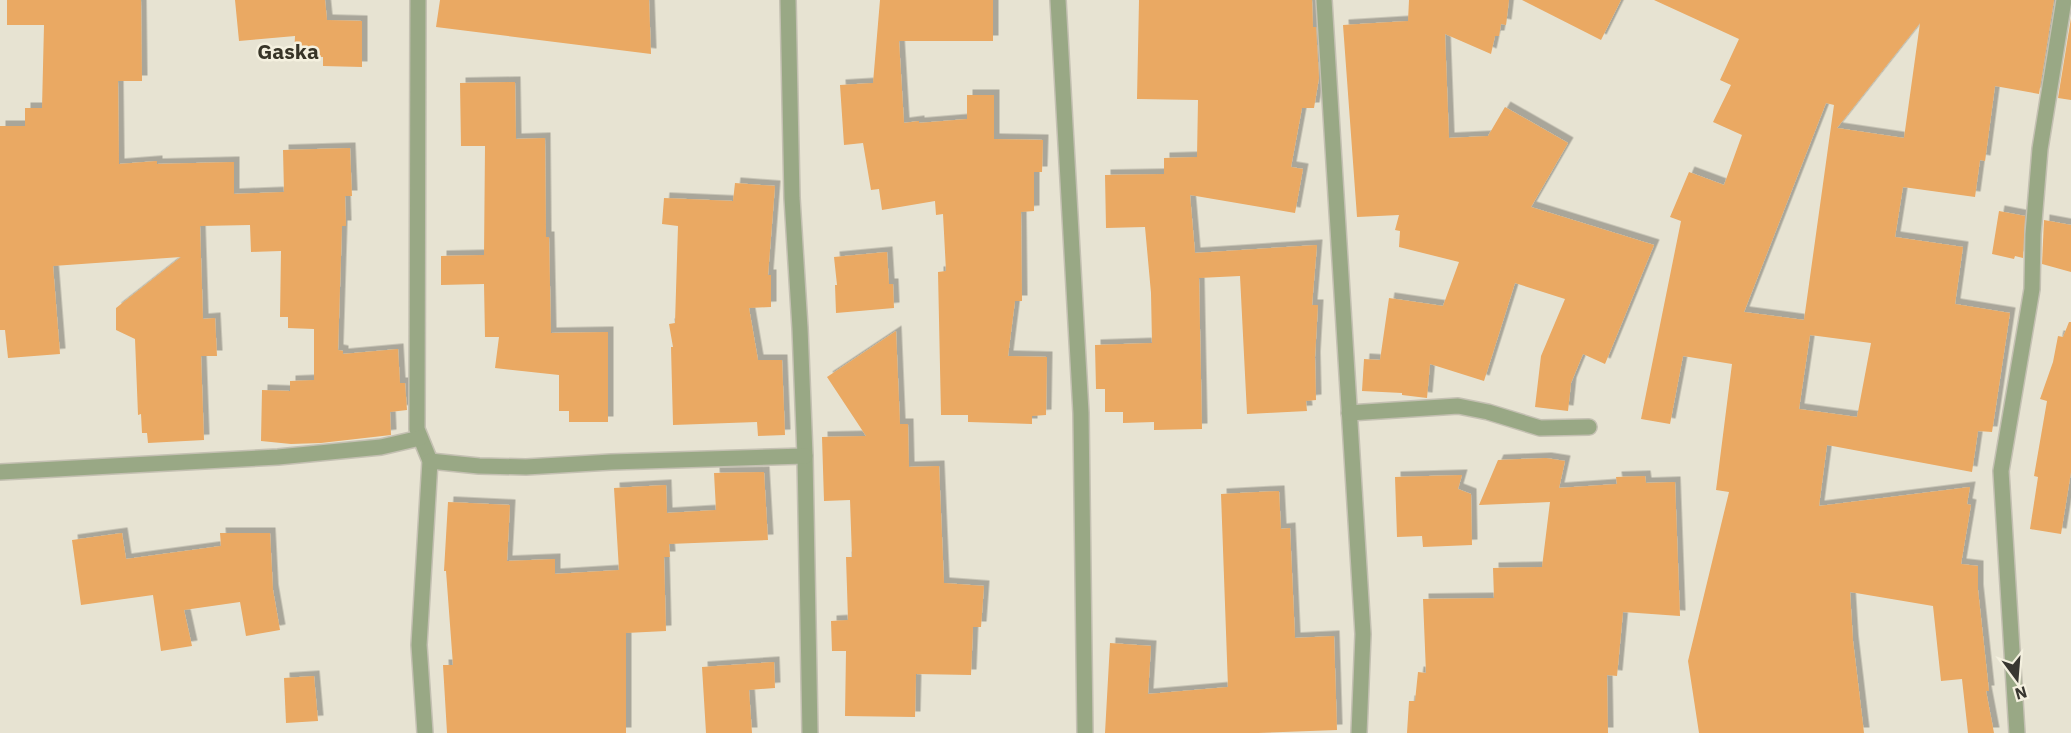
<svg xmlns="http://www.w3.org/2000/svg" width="2071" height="733" font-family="'IBM Plex Sans',sans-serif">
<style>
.building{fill:#eaa963;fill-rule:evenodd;filter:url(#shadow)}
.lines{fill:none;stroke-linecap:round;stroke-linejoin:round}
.minor-casing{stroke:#c4c0b2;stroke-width:18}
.minor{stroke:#99a885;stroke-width:15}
.labels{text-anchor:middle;stroke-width:5;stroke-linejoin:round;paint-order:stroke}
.quarter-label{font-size:21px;font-weight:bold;fill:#373427;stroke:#f4f0df}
</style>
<defs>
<filter id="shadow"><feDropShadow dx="5.5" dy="-5.5" stdDeviation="0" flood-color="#0004"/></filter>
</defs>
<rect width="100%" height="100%" fill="#e7e3d2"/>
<!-- building -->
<g class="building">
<path d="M7,0H141L142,81H118L119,164L157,161V164L234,162V194L284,192L283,150L350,148L352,196H345L346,226H342L338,350L343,351V354L398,349L400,383H405L407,410L390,412L391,435L321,443L291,444L261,441L262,390L290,391V381L314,380V329L288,328V317H280L281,251L251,252L250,225L200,226L203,319L215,318L217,356H201L204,440L148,443L147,433H142L141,414L138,415L135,339L116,330V308L181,257L53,266L60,354L8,358L5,330H0V126H25V108H42L44,25H7Z"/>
<path d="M235,0H325L327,20L362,21V67L323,66V57L294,56L295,36L239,41Z"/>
<path d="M440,0H649L651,54L436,27Z"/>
<path d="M880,0H993V41H899L904,123L919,121V123L967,119V95H994V139L1043,140L1042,172H1034V211L1021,212L1022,301H1015L1008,356L1047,357L1046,415L1032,416V424L968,422V415H941L938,272L946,271L943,214L936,215L935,201L882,210L879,189L871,190L863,143L844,145L840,85L873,83Z"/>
<path d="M1139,0H1312L1313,27H1316L1319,78L1314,108H1302L1291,167L1303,169L1295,213L1190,195L1195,253L1317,245L1312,305H1318L1315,357L1316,400L1306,401L1307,411L1247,414L1240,276L1199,278L1202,429L1154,430V422L1123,423V412H1105V389H1096L1095,345L1152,343L1151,293L1145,227L1106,228L1105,175L1164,174V158L1197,157L1198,100L1137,99Z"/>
<path d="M1409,0H1509L1506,25L1501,24L1499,36H1495L1491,54L1445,34L1449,138L1488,136L1505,107L1568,143L1531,207L1654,245L1605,364L1583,354L1571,383L1568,411L1535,407L1541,356L1565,299L1515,283L1484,381L1430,364L1427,398L1402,395V393L1362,391L1364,359L1380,360L1389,298L1443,306L1459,262L1399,247L1400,231L1395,230L1399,215L1357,217L1343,25L1408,21Z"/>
<path d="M1522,0H1621L1601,40Z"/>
<path d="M1654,0H2054L2039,94L1995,86L1985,161L1980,160L1975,197L1903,187L1895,237L1963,247L1955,304L2010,313L1992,432L1978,431L1972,472L1827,445L1819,506L1970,487L1967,504L1971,505L1961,564L1978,566V590L1989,691H1986L1994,733H1968L1962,679L1941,681L1933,606L1850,592L1853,641L1864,733H1699L1688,661L1729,492L1716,490L1732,364L1683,356L1670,424L1641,419L1681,221L1670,217L1689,172L1724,185L1742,135L1713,122L1731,85L1720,80L1739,39ZM1920,23L1904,138L1837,128ZM1826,103L1834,105L1804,320L1744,312ZM1810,335L1871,343L1857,417L1799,409Z"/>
<path d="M2071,18V100L2058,98Z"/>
<path d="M515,82L516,139L545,138L546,237H549L551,333L608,332V422H569V411H559V375L495,368L499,337H485L484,284L441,285V256L484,255L485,146H461L460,83Z"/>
<path d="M735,183L775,186L768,275H771V307L749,308L758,360H782L785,435L758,436L757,422L673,425L671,347H673L669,324L675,323L678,226L662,224L664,198L733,201Z"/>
<path d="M1999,211L2025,216L2023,258L2015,256L2014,259L1992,254Z"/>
<path d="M2044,220L2071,225V272L2042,264Z"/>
<path d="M887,252L889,284H893L894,308L836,313L835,285H837L834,257Z"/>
<path d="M2069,322H2071V472L2061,534L2030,529L2038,477L2034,476L2047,401L2040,399L2053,362L2058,336L2063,337Z"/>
<path d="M896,331L900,424H908L909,467L939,466L944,583L984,586L981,627H973L971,675L916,674L915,717L845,716L846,651H832L831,621L848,620L846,557H852L850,500L824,501L822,437L866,436L827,377Z"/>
<path d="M1546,458L1565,461L1559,488L1617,484L1616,477L1645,476L1646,483L1675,482L1680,616L1623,612L1617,676L1607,675L1608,733H1407L1409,701H1415L1418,672L1426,673L1423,599L1494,598L1493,568L1542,567L1550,502L1479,505L1498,460Z"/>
<path d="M764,472L768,540L669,544L670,557H664L666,631L626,633V733H447L443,665H453L446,571H444L448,502L510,505L507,561L555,559V574L619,570L614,488L666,485L667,513L716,510L714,473Z"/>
<path d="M1462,475L1458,489L1471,494L1472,545L1423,547L1422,536L1397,537L1395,477Z"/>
<path d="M1279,491L1281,529L1290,528L1295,638L1334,636L1337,730L1258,733H1105L1110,643L1151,646L1148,694L1228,687L1221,494Z"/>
<path d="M122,533L126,559L221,546L220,533H270L273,590L280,630L246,636L240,602L184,610L192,646L161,651L153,595L81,605L72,540Z"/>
<path d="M774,662L775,688L749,690L752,733H706L702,667Z"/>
<path d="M314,676L318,721L286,723L284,678Z"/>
</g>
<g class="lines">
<!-- minor casing -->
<g class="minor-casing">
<g id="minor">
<path d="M418,0L417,429L430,461L419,645L425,733"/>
<path d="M788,0L792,198L800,328L805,456L810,733"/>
<path d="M1058,0L1081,413L1085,733"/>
<path d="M1324,0L1363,634L1359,733"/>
<path d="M1349,413L1458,406L1488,412L1540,428L1589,427"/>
<path d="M430,461L479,466L526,467L611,462L805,456"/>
<path d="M0,472L278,457L381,447L420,438"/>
<path d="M2017,733L2001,471L2032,289L2033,234L2040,149L2064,0"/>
</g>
</g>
<!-- minor -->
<use href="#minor" class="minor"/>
</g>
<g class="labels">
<!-- quarter labels -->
<g class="quarter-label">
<text x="288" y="59">Gaska</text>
</g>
</g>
<!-- north arrow -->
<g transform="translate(2017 679) rotate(164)" stroke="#f4f0df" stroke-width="4.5" paint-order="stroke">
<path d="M0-4.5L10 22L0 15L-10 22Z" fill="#383630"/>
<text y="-9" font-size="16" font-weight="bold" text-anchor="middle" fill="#383630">N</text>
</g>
</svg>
